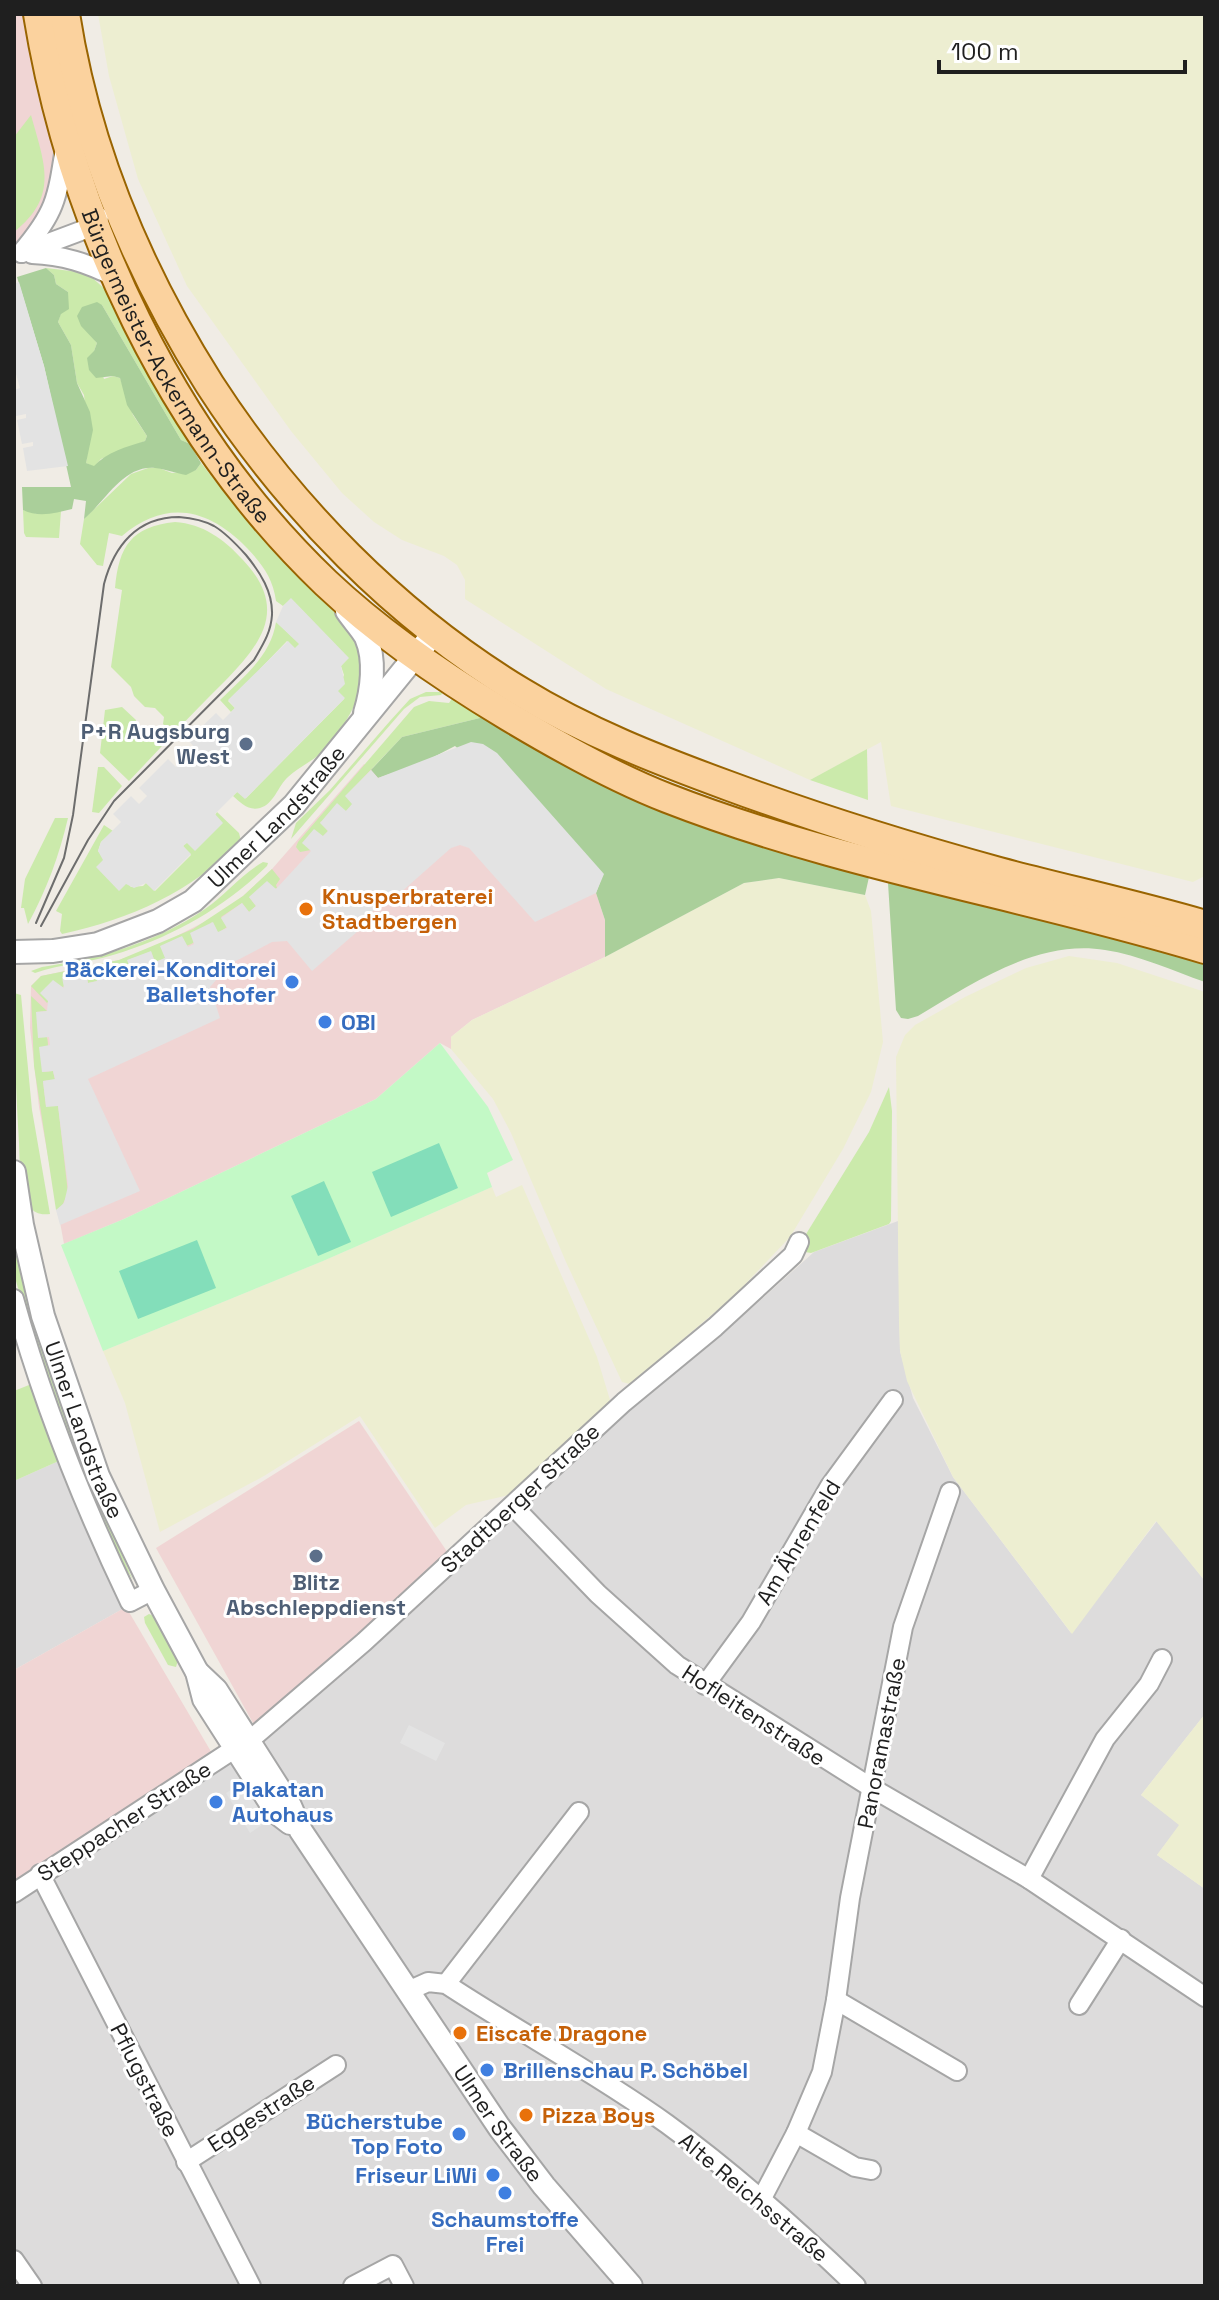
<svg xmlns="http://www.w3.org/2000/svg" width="1219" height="2300" font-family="'Space Grotesk',sans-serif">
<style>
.residential{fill:#dddcdc}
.commercial{fill:#f0d5d4}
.farmland{fill:#edeed1}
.grass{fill:#cbeaab}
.forest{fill:#aacf9a}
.park{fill:#c3f9c6}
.pitch{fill:#83deba}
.parking{fill:#e3e3e3}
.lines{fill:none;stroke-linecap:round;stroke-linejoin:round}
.minor-casing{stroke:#a6a6a6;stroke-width:22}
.tertiary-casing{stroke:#a6a6a6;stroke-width:26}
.primary-casing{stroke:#996401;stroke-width:32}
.minor{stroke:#fff;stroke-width:18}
.tertiary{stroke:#fff;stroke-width:22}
.primary{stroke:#fbd29e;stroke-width:28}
.tram{stroke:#6d6d6d;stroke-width:2}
.service-dot{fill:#5c6f8a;stroke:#fff;stroke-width:3}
.food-dot{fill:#e8710a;stroke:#fff;stroke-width:3}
.shop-dot{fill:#3f7fe0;stroke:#fff;stroke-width:3}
.labels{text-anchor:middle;stroke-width:6;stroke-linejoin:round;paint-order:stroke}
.street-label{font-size:22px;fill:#1f1f1f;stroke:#fff}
.service-label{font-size:22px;font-weight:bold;fill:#4e5e75;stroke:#fff;text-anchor:end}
.food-label{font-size:22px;font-weight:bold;fill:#c56008;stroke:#fff;text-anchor:start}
.shop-label{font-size:22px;font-weight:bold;fill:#366cbe;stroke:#fff;text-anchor:end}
</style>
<rect width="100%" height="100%" fill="#f0ece5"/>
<!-- residential -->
<g class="residential">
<path d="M898,1221L900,1351L913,1398L953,1477L1071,1633L1157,1521L1205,1581V1714L1141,1795L1180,1825L1157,1855L1205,1889V2286H14V1884L262,1724L505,1506L735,1323L814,1252Z"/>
<path d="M61,1460L126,1607L14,1670V1481Z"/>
</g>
<!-- commercial -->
<g class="commercial">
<path d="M14,14H38L59,116L56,201L14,256Z"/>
<path d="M364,764L604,874L596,893L605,920V957L472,1020L451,1037V1049L440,1043L376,1099L124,1219L64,1244L39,1107L30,1028L31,986L41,976L119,960L157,946L214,917L243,896L272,869Z"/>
<path d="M359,1421L450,1556L262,1724L253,1723L156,1548Z"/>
<path d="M126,1607L213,1755L14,1884V1670Z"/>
</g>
<!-- farmland -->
<g class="farmland">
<path d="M98,14H1205V876L1193,882L891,806L881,742L810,780L606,689L465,599V580L457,565L444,556L402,540L374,522L342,493L291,431L187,286L138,179L109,76Z"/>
<path d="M779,878L865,895L871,911L883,1042L871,1092L843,1149L790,1237L734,1296L630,1384L622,1382L566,1262L511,1133L493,1099L451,1049V1037L472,1020L605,957L744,883Z"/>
<path d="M1069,956L1117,963L1205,992V1581L1156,1521L1072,1634L953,1477L907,1381L900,1351L899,1323L896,1057L905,1035L915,1025L965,997L1026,968Z"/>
<path d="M522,1185L597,1357L610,1400L605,1408L513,1494L466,1505L435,1528L360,1416L264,1476L160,1532L125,1403L103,1351L323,1261L492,1187L496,1197Z"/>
<path d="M1205,1714V1889L1157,1855L1179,1825L1141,1795Z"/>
</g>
<!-- grass -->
<g class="grass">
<path d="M31,115C44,163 60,196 14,232V137Z"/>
<path d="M46,268L87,273L107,291L187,432L190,444L181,440L102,305L90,334L97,343L94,351L104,379L113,376L120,378L133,415L147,436L145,441L101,459L94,467L86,463L89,442L84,395L77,383L71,345L58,322L68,292L56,284L54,275Z"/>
<path d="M201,463L256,532L346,624C370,661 366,691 342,727C336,736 331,745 323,751C313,761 299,767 288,777C278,786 274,804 260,808C248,811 241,803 233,796L238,791L246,798L344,699L337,691L344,675L341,666L348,658L291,599L283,606L276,601C273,578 262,564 247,548C208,508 166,499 122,536L109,533L103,566L97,565L80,544L84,519L131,474L148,468H159L172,473L196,470Z"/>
<path d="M23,510L38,514L61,511L59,538L26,537L24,533Z"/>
<path d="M175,522C203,524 224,539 243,560C288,608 263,642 225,681C207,699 190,716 173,734L163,724L164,717L155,708L145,707L134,696L131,687L111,667L122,590L115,588C119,546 131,527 175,522Z"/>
<path d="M276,622L300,644L295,649L287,641L260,669L267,676L228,701L235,708L231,712L220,700C243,677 271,656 276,622Z"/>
<path d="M426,692H443L441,695L420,697L404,709L291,839L296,823L330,790L390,721L410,699Z"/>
<path d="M453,697L484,717L402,737L346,796L353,804L346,811L320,822L328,831L323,836L303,843L311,850L300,852L296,847L298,842L414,707L429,701L449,703Z"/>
<path d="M122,707L136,720L135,726L145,735H151L162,746L129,781L100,753L105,710Z"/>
<path d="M867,749L868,800L810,780Z"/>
<path d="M98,767H104L122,786L99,813L92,812Z"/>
<path d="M217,812L239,833L241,841C191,892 131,919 62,934L60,931L62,914L56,911L104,825L113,831L101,842L98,851L131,887L143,886L146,883L155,891L191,855L183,846L187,842L195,850L222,823L215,815Z"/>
<path d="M55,818H68C59,856 47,889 28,924L24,908H21L25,879Z"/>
<path d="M263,862L268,863L267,866C224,908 171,938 113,955C87,963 60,964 35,973L31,971L42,967C100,958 155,943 205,909C225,895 242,874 263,862Z"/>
<path d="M272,869L280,879L276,885L277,888L249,897L256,906L249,912L242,903L221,917L227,927L218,933L212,922C191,948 194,947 161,946L166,958L155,962L151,952L128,960L131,970L122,974L118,963L95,970L98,981L88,983L86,973L61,988L47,1003L31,986L41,976L119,960L193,929L243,896Z"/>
<path d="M14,993L21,995L32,1110L50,1214C41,1215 34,1214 29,1205C19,1189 20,1162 19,1143C16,1093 14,1043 14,993Z"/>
<path d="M31,996L47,1011L36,1012C50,1039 51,1043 43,1072L53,1071L55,1080L43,1081L46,1106L58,1105L68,1193L61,1208L56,1210L34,1066Z"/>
<path d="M889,1087L892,1111L891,1221L889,1224L811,1253L805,1252L803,1239L869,1132Z"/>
<path d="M14,1240L55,1390L90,1483L133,1580L119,1558L84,1483L30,1330L14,1274Z"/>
<path d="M34,1383L61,1460L14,1481V1391Z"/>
<path d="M149,1614L154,1616L178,1660L176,1667L168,1665L145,1623L144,1617Z"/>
</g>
<!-- forest -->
<g class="forest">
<path d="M46,268L54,275L56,284L68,292L69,309L61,314L58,322L71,345L77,383L90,412L93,430L86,463L94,466C107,452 126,447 145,441L147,436L127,405L120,378L113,376L96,378L89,370L87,358L94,351L97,343L81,326L77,316L82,307L97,302L102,305L181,440L190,444L201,463L196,470L186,475C176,473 165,469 155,468C123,465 105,502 84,519L86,501L74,499L72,509C56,513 39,518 23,510L22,487H71L44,366L17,277Z"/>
<path d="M484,717L797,854L869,877L865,895L779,878L744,883L605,957V920L596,893L603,874L455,746L420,764L378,778L371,770L402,737Z"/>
<path d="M888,883L1066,922L1205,959V982C1173,971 1139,955 1105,950C1038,939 973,983 918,1016L908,1019L901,1018L896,1010Z"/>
</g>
<!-- park -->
<path class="park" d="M440,1043L488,1107L513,1160L487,1173L492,1187L323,1261L103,1351L61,1245L124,1219L376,1099Z"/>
<!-- pitch -->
<g class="pitch">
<path d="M439,1143L458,1188L391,1217L372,1172Z"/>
<path d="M324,1181L351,1242L318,1256L291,1196Z"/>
<path d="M197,1240L216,1288L138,1319L119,1271Z"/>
</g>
<!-- parking -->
<g class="parking">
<path d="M19,282L44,366L68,466L27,471L23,448L33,446V442L22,444L17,420L26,418V414L16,416L14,409V390L20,388L14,367V284Z"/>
<path d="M291,598L349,658L341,666L345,684L338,691L345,698L245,799L237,792L215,814L223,823L195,851L187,843L183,846L191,854L154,891L146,883L134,888L126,884L119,891L96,867L103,860L98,851L101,842L121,822L113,814L131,796L139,804L147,796L139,788L168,759L176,767L195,748L188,740L216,713L223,720L235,708L228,700L288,641L295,648L299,644L276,622L283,606Z"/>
<path d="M471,742L483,744L497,753L604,874L596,893L535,922L469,848L460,845L451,848L399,894L395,892L355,927L358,931L312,971L287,941L272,942L230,964L210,987L220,1018L88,1079L140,1191L60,1225L56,1210L64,1203L68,1186L58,1106L46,1107L43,1081L55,1079L53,1071L42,1072L39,1047L50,1045L49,1037L38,1038L36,1012L47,1011L48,1001L40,993L53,980L64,988L62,977L86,973L88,983L97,981L94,970L118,963L122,973L131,971L127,960L151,951L155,962L165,958L160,946L182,936L188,947L194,944L190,933L213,922L218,932L227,928L221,918L242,903L249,912L256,906L249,897L267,881L276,889L311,851L302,843L314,829L323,836L328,831L320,823L337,803L346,811L352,804L345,796L371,770L378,778Z"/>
<path d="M409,1725L445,1743L436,1761L400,1743Z"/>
<path d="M244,1782L268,1821L250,1833L226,1793Z"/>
</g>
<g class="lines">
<!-- minor casing -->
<g class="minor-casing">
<g id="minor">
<path d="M21,253C55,213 57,200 65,148"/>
<path d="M22,253L86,229L99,217"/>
<path d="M32,254C63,255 87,263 115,277"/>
<path d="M14,1299C43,1404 83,1504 130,1602L153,1590"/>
<path d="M513,1506L598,1594L677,1665L872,1788L1029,1879L1205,1997"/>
<path d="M705,1685L751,1622L830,1486L893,1400"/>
<path d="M40,1874L251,2286"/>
<path d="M1029,1879L1105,1739L1149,1684L1162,1659"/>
<path d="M14,1893L257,1734L364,1642L624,1402L715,1327L793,1255L799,1242"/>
<path d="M446,1984L579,1812"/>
<path d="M408,1991L428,1982L446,1984C519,2032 596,2073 667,2124C733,2172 797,2229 856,2286"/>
<path d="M836,2000L957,2071"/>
<path d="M1079,2005L1121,1939"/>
<path d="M796,2133L855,2167L871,2170"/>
<path d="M186,2162L336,2065"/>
<path d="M761,2200L796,2133L822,2072L836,2000L850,1898L903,1627L950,1492"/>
<path d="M14,2260L32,2286"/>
<path d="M353,2286L393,2265L404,2286"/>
</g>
</g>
<!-- tertiary casing -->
<g class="tertiary-casing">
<g id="tertiary">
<path d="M347,611C353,620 361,628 366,637C376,660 372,690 365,713"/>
<path id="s1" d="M14,952L53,951L98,944L158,921L193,901L294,805L434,633"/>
<path id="s2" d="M14,1172L22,1225L43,1316L98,1476L153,1590L197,1672L204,1699L277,1813L290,1823"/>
<path id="s3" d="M197,1672L216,1690L290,1806L301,1831L499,2127L544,2186L631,2286"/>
</g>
</g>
<!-- primary casing -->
<g class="primary-casing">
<g id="primary">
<path id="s4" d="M38,14C72,223 171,435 326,583C381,635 443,677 508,716C558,746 613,777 667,798C841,866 1027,895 1205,949"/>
<path d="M65,14C86,149 137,270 210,385C289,507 397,617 521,692C586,732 658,760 729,786C818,819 908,847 999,872C1067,890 1137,905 1205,925"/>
</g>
</g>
<!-- minor -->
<use href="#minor" class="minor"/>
<!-- tertiary -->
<use href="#tertiary" class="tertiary"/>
<!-- primary -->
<use href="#primary" class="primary"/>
<!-- tram -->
<path class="tram" d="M36,923L64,858L73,815L104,584C114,546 137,517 179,517C191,518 203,520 214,526C226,533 237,545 246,555C260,572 273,592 272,615C271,633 262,646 254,660L114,801L88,840L41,926"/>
</g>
<!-- markers -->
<g class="service-dot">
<circle cx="246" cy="744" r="8"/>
<circle cx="316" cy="1556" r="8"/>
</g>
<g class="food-dot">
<circle cx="306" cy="909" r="8"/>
<circle cx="460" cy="2033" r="8"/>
<circle cx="526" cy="2115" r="8"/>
</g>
<g class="shop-dot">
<circle cx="292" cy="982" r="8"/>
<circle cx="325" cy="1022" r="8"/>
<circle cx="216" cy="1802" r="8"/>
<circle cx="487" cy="2070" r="8"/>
<circle cx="459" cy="2134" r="8"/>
<circle cx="493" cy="2175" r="8"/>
<circle cx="505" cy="2193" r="8"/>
</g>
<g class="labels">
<!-- street labels -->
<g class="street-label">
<text dy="8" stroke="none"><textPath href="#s4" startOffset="382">Bürgermeister-Ackermann-Straße</textPath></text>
<text dy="8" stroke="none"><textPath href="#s1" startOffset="308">Ulmer Landstraße</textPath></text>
<text dy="8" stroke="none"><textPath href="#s2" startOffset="268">Ulmer Landstraße</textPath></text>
<text transform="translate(520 1498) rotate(-43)" y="8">Stadtberger Straße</text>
<text transform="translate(798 1542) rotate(-59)" y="8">Am Ährenfeld</text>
<text transform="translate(754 1715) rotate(33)" y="8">Hofleitenstraße</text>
<text transform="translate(881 1743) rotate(-79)" y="8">Panoramastraße</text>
<text transform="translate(124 1821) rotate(-33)" y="8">Steppacher Straße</text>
<text transform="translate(145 2080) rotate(63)" y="8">Pflugstraße</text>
<text transform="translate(261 2113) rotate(-33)" y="8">Eggestraße</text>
<text dy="8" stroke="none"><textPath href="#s3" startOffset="544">Ulmer Straße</textPath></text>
<text transform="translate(754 2197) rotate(40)" y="8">Alte Reichsstraße</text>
</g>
<!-- service labels -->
<g class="service-label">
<text x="230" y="739">P+R Augsburg<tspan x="230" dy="25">West</tspan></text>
<text x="316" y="1590" text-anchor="middle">Blitz<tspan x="316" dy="25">Abschleppdienst</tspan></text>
</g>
<!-- food labels -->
<g class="food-label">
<text x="322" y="904">Knusperbraterei<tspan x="322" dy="25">Stadtbergen</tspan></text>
<text x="476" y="2041">Eiscafe Dragone</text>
<text x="542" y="2123">Pizza Boys</text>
</g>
<!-- shop labels -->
<g class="shop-label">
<text x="276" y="977">Bäckerei-Konditorei<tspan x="276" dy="25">Balletshofer</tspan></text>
<text x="341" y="1030" text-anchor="start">OBI</text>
<text x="232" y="1797" text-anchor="start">Plakatan<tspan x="232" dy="25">Autohaus</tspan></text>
<text x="503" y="2078" text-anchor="start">Brillenschau P. Schöbel</text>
<text x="443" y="2129">Bücherstube<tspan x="443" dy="25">Top Foto</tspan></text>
<text x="477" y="2183">Friseur LiWi</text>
<text x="505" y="2227" text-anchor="middle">Schaumstoffe<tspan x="505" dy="25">Frei</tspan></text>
</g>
</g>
<!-- border -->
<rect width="1219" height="2300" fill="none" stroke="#1f1f1f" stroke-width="32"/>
<!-- scale -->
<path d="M939 60v12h246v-12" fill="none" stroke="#1f1f1f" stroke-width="4"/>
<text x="951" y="60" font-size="24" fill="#1f1f1f" stroke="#ffffff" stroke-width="6" paint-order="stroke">100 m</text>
</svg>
